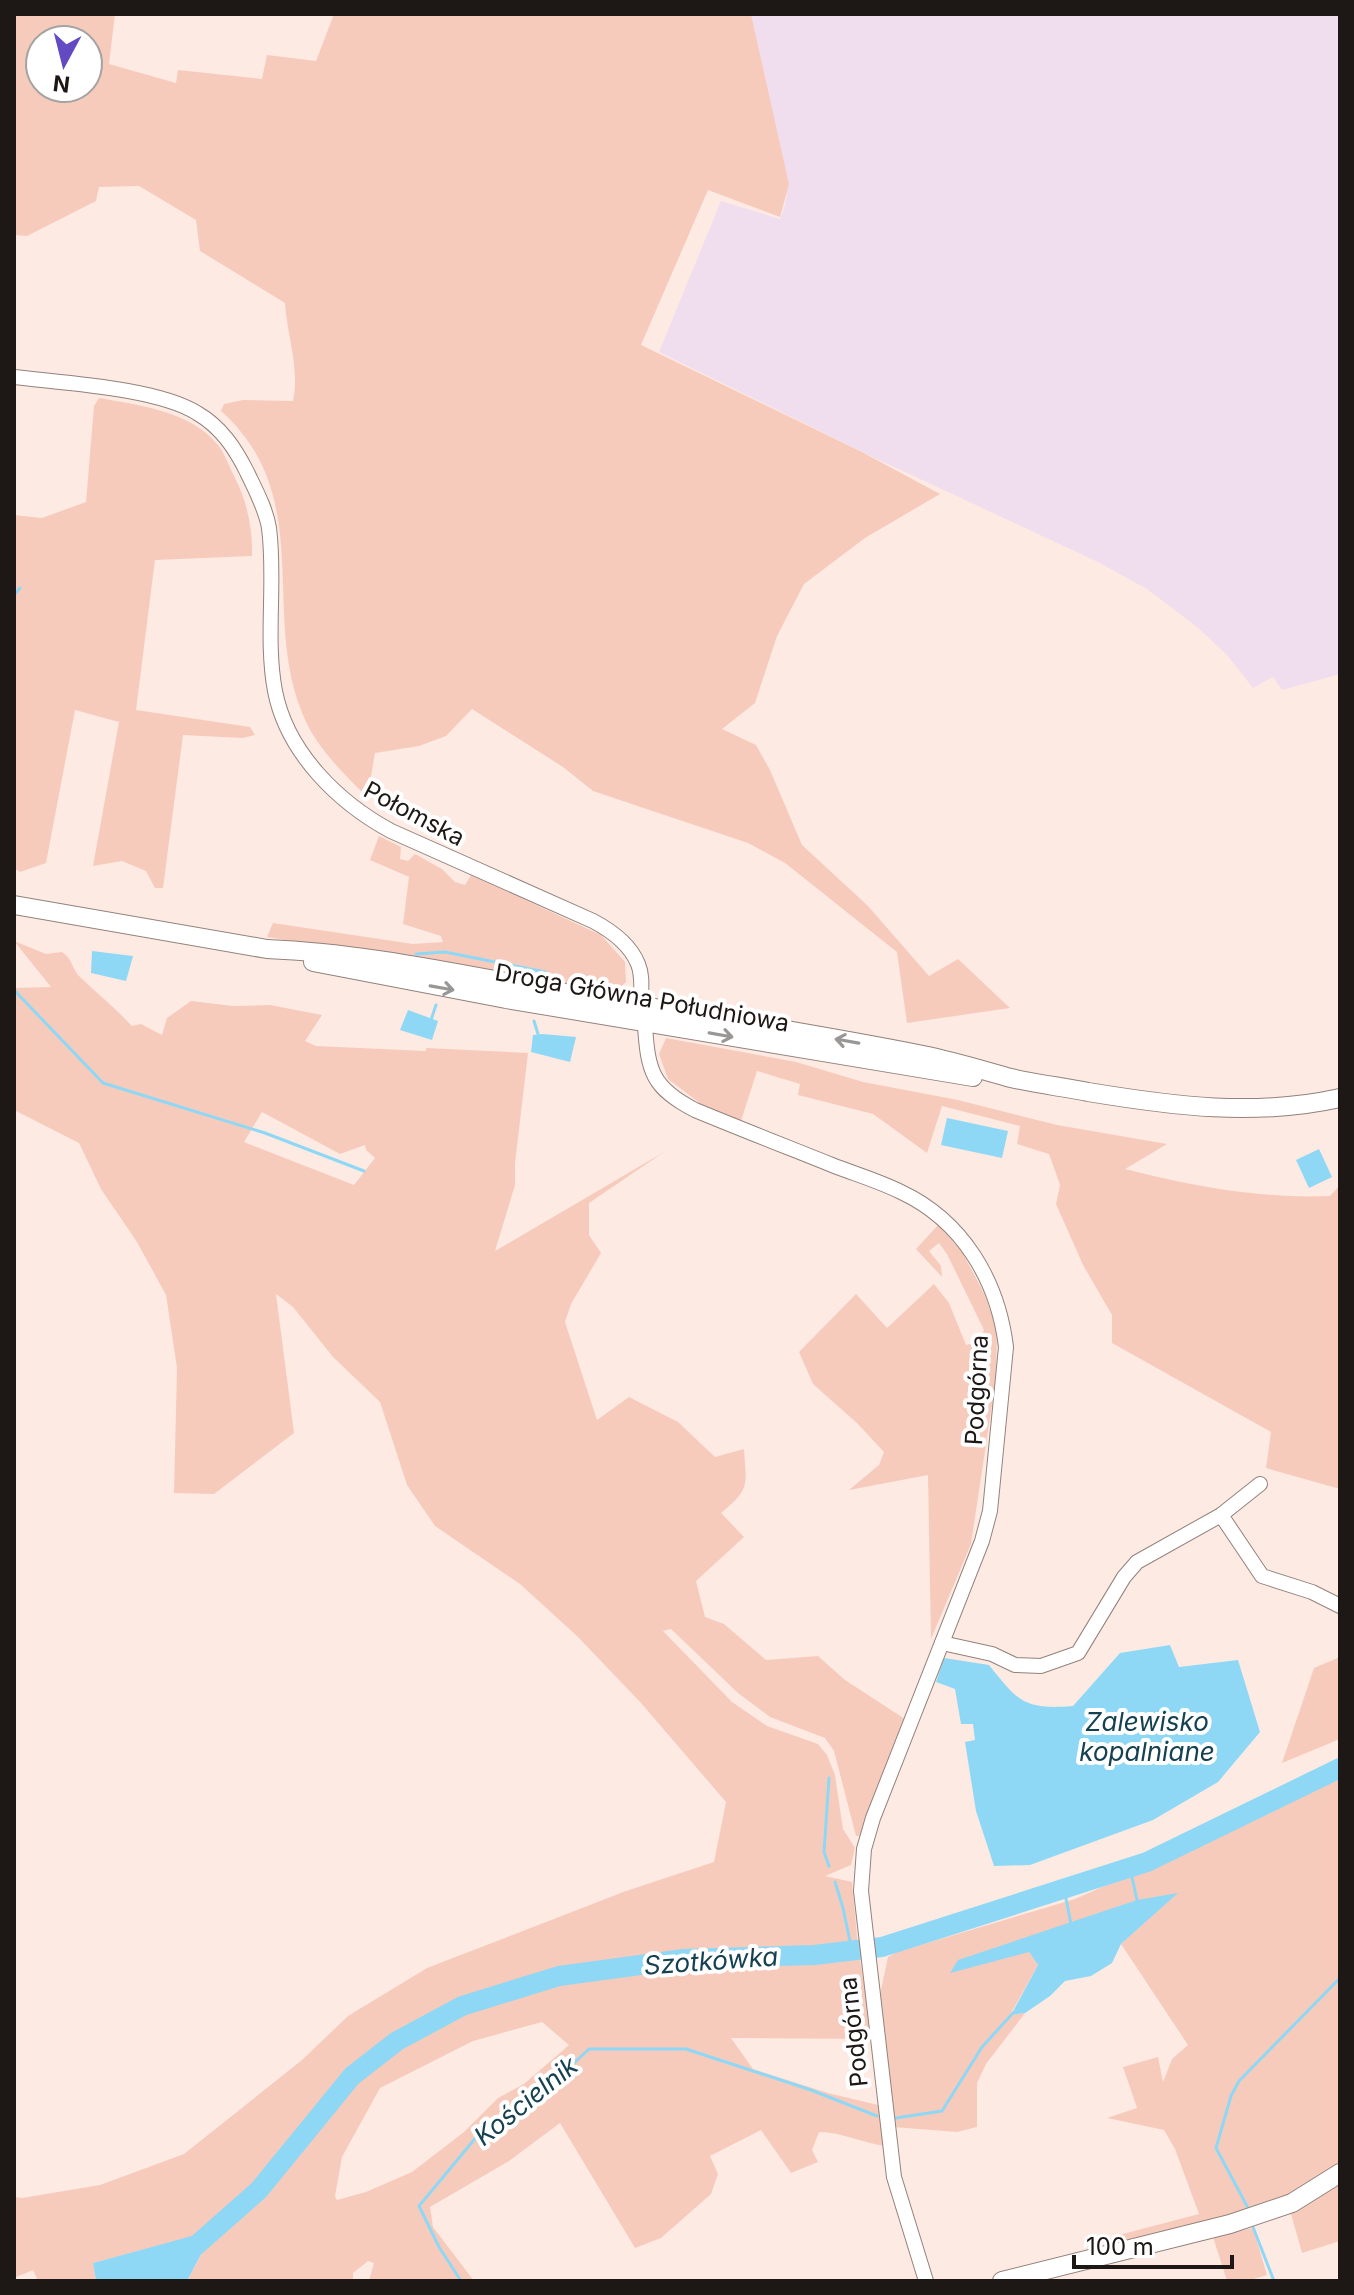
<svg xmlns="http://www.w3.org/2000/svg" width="1354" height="2295" font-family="Inter,sans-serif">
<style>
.industrial{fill:#f0deef}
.green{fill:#f7cbbc;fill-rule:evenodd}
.water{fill:#8ed8f5}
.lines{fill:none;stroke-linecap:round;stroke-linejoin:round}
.stream{stroke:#8ed8f5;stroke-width:3}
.river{stroke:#8ed8f5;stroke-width:20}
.minor-casing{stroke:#93827c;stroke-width:16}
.major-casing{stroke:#93827c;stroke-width:20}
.minor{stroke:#fff;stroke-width:14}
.major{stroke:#fff;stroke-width:18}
.oneway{stroke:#999796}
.labels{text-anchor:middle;stroke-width:8;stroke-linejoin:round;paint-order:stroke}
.street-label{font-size:24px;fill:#1d1715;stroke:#fff}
.water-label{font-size:26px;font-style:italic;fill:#154150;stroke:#fff}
</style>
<rect width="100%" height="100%" fill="#fdeae3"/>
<!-- industrial -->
<path class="industrial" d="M751,14H1340V674L1282,690L1273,677L1253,688L1227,655L1197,627L1147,589L1100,563L875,458L659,352L721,201L780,219L785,205L788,184L783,158Z"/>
<!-- green -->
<g class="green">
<path d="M14,14H115L109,64L176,83L178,70L262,79L267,55L316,61L334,14H751L789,184L780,217L708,190L641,345L862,452L940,494L865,538L804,584L777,636L755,703L722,729L756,745L770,770L802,845L868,906L929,976L958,959L1010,1008L907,1023L897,952L785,863L748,843L593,791L563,767L472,709L446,736L419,746L375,753L368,794L362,792C339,769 315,745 303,715C260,613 317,497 221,411L224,404L243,400L293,401C300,369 287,336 285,303L200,251L196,220L139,186L99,187L96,201L27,236L14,235ZM40,40H88V88H40Z"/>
<path d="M99,398C138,405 191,411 218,445C225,454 230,468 235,478C247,501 253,530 252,556L155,560L136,710L250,727L255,735L242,738L183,735L163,888H155L146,871L122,861L93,866L119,722L75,710L46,863L20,872L14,868V515L42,518L86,502L94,406Z"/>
<path d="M379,836L401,847L400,859L408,861L415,854L442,869L455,882L465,885L471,875L601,935L625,962L626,982L614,993L267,937L273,923L413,944L443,942L441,936L403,924L409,877L370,860Z"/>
<path d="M14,941L46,954L62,952C72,958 72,969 80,977C98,994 115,1008 132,1026L141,1024L162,1035L167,1018L191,1001L233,1006L270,1005L322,1015L305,1041L316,1046L426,1051V1048L528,1053L515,1163V1185L495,1251L664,1152L589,1203V1235L601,1253L571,1304L565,1322L597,1420L629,1397L678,1422L715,1457L744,1449C746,1486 751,1488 721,1513L744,1537L696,1581L705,1617L724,1624L766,1660L818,1656L845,1680L905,1719L862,1836H856L834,1751L825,1738L770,1717L738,1693L671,1629L663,1631L732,1702L767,1726L818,1744L827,1755L835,1775L843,1829L855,1848L851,1865L825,1876L852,1882L858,1947L873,2039L731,2038L753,2069L828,2093L878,2105L885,2146C862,2143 842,2132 819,2132L812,2150L818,2162L791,2173L761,2130L710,2156L718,2174L711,2194L661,2238L635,2248L560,2123L509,2161L430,2207L433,2227L474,2281H369L374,2263L368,2261L353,2273V2281H187L206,2246L191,2250L202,2234L93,2263L96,2281H38L33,2270L14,2278V2197L22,2198L100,2185L184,2154L302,2060L348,2016L427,1968L626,1891L714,1862L726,1802L641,1703L577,1636L520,1584L435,1526L407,1485L380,1402L333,1357L293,1307L276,1294L294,1433L214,1494L174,1493L177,1368L166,1295L137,1242L101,1189L79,1143L14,1110V988L51,987ZM262,1112L340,1154L365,1145L366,1150L375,1158L354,1185L244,1142ZM542,2022L569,2045L524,2084L498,2098L464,2132L412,2172L366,2192L337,2200L335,2196L342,2157L380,2088L473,2041Z"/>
<path d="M666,1038L796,1062L863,1082L958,1100L1057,1125L1167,1144L1125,1169C1192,1186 1261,1199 1330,1196L1340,1185V1489L1266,1468L1271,1432L1112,1343V1315L1083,1265L1056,1204L1060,1185L1049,1154L1017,1144L1020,1126L942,1106L927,1153L873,1114L798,1095L800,1084L757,1071L741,1121L701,1104L668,1079L659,1054Z"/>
<path d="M938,1225L962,1252L984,1293L997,1329L996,1378L971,1544L931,1639L928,1475L849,1490L879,1465L884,1452L858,1424L813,1384L799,1352L856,1294L887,1328L934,1284L949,1303L966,1345L980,1341L984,1330L947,1254L939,1243L929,1251L941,1266L942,1277L916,1249Z"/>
<path d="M1340,1657V1739L1282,1763L1314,1668Z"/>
<path d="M1340,1776V2164C1282,2215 1196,2224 1123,2242L1119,2235L1199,2214L1175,2149L1164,2130L1107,2118L1137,2108L1123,2067L1158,2057L1163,2082L1172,2059L1188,2045L1121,1944L1176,1894L1029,1952L1038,1965L1010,2015L1025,2013L986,2064L977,2083V2127L957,2132L893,2127L879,1999L888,1957L897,1952L1075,1899L1270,1813Z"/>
<path d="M1340,2183V2241L1302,2253L1291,2214Z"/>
<path d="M1253,2228L1267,2275L1247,2281H1227L1213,2237Z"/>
</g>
<!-- water -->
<g class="water">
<path d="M92,951L133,956L126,981L91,973Z"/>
<path d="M408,1010L438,1021L432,1040L400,1030Z"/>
<path d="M543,1034L576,1037L570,1062L531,1052L533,1035Z"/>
<path d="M947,1118L1008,1131L1002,1158L941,1145Z"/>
<path d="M1319,1149L1332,1177L1309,1188L1296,1160Z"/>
<path d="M1170,1645L1179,1667L1238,1660L1260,1732L1218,1782L1153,1820L1030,1865L994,1866L976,1811L965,1742L975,1740L973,1724H961L955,1689L936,1682L944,1658L989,1665C1018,1701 1023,1710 1073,1706L1120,1653Z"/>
<path d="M1178,1893L1121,1944L1112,1963L1091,1976L1065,1981L1050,1996L1025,2013L1011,2015L1038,1965L1029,1952L950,1973L958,1960L1137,1900Z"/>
<path d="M203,2233L192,2249L206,2245L187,2281H96L93,2263Z"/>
</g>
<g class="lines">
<!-- stream -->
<g class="stream">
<path d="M14,595L20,588"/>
<path d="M416,954L445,952L545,972"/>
<path d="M14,990L103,1083L265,1133L364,1171"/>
<path d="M431,1020L436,1005"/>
<path d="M534,1021L538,1034"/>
<path d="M829,1778L824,1852L829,1866"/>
<path d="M1130,1868L1137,1900"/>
<path d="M835,1882L843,1908L852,1951"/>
<path d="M1064,1889L1071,1924"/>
<path d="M896,2118L942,2111L982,2047L1013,2013"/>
<path d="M1248,2208L1216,2148L1231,2096L1239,2081L1340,1978"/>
<path d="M1253,2227L1274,2281"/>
<path d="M461,2281L439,2247L419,2206L478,2135L545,2090L589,2049H686L811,2090L877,2116"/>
</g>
<!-- river -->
<path class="river" d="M164,2281L191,2250L259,2190L352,2076L397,2041L462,2006L559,1976L684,1959L814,1955L882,1947L1147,1862L1340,1768"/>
<!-- minor casing -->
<g class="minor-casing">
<g id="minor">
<path d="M14,377C63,383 157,388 197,413C221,427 235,448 247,472C255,489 266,509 269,528C276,582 265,638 275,691C287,753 339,803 391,831L593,921C612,931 630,944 638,964C643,976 641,988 641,1001C641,1009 644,1017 645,1026C648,1071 652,1088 695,1110C741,1129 787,1147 832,1165C855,1174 879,1181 901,1192C963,1221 998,1281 1006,1347L990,1511L982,1541L873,1818L864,1849L861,1891L894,2177L926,2281"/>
<path d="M1221,1515L1262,1576L1312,1592L1340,1606"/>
<path d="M942,1643L992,1654L1015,1665L1041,1666L1078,1653L1124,1577L1137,1562L1221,1515L1260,1484"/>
</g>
</g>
<!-- major casing -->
<g class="major-casing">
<g id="major">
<path d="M14,905L267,949C366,953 463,975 560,992C681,1013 803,1031 923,1055C953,1061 982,1070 1011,1078C1036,1084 1063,1087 1088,1092C1173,1106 1255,1117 1340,1098"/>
<path d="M313,962L506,999L973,1077"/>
<path d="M1002,2281L1230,2224L1292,2203L1340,2173"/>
</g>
</g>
<!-- minor -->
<use href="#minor" class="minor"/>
<!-- major -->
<use href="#major" class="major"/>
</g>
<!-- one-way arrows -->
<defs><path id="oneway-shaft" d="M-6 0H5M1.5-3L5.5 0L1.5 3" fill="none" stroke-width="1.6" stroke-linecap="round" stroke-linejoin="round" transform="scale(2)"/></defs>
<g class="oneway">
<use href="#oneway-shaft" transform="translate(442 988) rotate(10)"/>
<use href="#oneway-shaft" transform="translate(721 1035) rotate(10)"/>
<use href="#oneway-shaft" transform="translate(847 1041) rotate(-170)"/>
</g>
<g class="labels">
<!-- street labels -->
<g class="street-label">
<text transform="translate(414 814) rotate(28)" y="8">Połomska</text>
<text transform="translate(642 998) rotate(10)" y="8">Droga Główna Południowa</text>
<text transform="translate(977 1390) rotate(-87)" y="8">Podgórna</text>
<text transform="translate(854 2032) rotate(-96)" y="8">Podgórna</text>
</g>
<!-- water labels -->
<g class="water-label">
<text x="1147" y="1731">Zalewisko<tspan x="1147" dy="30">kopalniane</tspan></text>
<text transform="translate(711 1961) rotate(-4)" y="9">Szotkówka</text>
<text transform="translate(526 2101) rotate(-39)" y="9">Kościelnik</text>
</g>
</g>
<!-- border -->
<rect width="1354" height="2295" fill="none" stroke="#1d1715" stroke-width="32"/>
<!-- north arrow -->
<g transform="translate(64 64) rotate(187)"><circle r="38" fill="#ffffff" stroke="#a5a2a1" stroke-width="2"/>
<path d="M0-6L14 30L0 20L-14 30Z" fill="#6349c2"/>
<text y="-12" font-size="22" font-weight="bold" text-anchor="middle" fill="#1d1715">N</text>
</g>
<!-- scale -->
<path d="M1074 2255v12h158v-12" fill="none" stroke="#1d1715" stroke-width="4"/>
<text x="1086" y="2255" font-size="24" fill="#1d1715" stroke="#ffffff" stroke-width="6" paint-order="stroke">100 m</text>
</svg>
